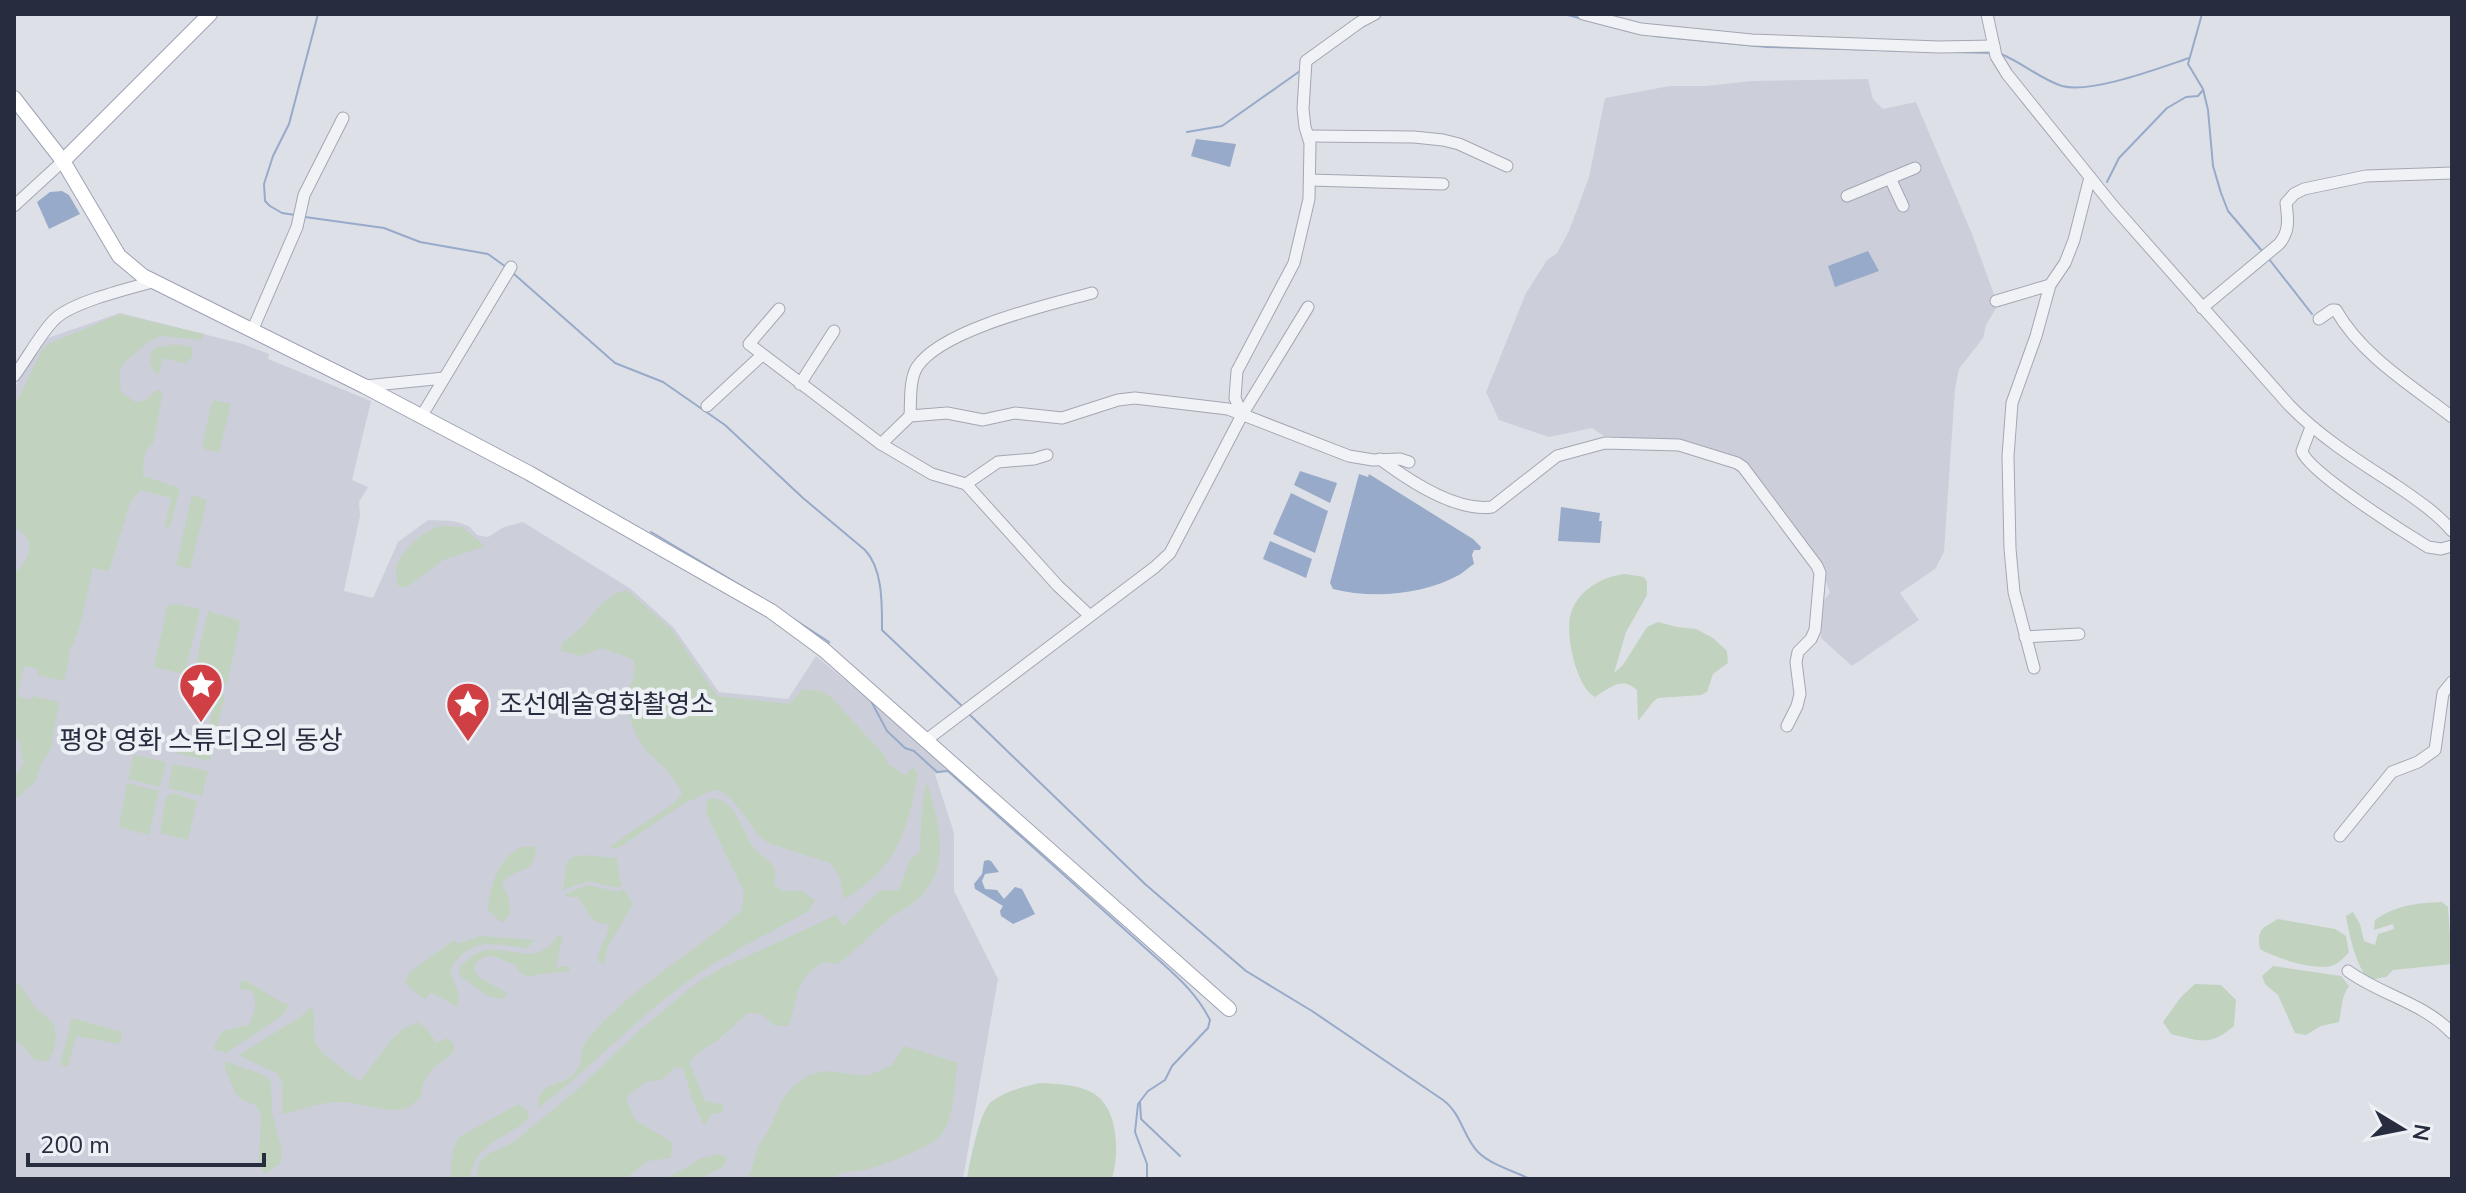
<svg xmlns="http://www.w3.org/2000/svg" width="2466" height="1193" font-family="'Nunito Sans','Noto Sans KR',sans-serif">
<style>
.built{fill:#cccfda}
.green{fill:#c1d2bf}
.water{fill:#97aac9}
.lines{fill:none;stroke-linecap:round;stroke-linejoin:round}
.stream{stroke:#97aac9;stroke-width:2}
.minor-casing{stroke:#a3a7b2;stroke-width:13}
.major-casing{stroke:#9da3b4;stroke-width:16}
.minor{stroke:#f0f2f6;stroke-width:11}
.major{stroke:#fff;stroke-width:14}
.labels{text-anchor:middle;stroke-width:8;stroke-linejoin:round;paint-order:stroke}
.poi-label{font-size:26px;fill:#272d3f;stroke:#edf0f5;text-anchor:start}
</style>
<rect width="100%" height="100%" fill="#dee0e8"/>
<!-- built -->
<g class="built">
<path d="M1868,79L1873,99L1883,109L1916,102L1972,234L1998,305L1986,325L1983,338L1959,369L1955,389L1944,552L1935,569L1900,593L1919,620L1852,666L1821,638L1823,601L1830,593L1821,565L1740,458L1685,441L1604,436L1592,428L1549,437L1499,420L1486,392L1526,293L1547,260L1557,253L1569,231L1589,177L1605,98L1670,86H1706L1751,81Z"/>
<path d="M120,313L243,344L269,354L268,359L371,401L352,480L368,487L359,502L360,516L344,591L373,598L398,542L428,520L453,521L469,526L477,535L488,537L504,527L523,522L631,589L674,628L719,692L788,699L816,656L954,770L935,774L954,833V891L998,979L963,1179H14V389L42,340Z"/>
</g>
<!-- green -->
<g class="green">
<path d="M120,314L204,334L202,340L162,336L149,341L122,365L119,374L121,392L135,402L146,400L157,390L163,391L154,441L147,450L144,459L143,476L180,488L170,527H165L171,498L140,490L130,503L109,571L93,568C88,588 80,639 68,652L70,655L64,681L37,675L38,669L24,666L17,696L31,700L32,696L59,702L51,748L41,764L35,782L14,800V779L24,763L17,737L14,736V573C32,559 37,539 14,527V407L42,350L48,344Z"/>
<path d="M176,344L192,347V357L185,363L163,358L159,374H156C149,364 148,357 154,348Z"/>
<path d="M214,400L231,404L219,453L204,449L202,446L212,402Z"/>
<path d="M192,495L207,500L190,569L176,565Z"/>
<path d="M441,526L462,527L485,546L443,560L407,587L398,586C397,579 395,572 397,566C402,550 425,529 441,526Z"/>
<path d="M1625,574L1644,577L1647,582V595L1626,632L1614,673L1623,665L1647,627L1658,622L1677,627L1696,629L1713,638L1727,651L1728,663L1713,674L1707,692L1701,695L1658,698L1653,702L1638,721L1637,690C1621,676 1610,688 1595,697C1576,687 1566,636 1570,617C1575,592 1602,576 1625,574Z"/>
<path d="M627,590L672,630L717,696L789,704L803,689L820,691L831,697L885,756L888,764L906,776L913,767L918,774C907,831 898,868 844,899L839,875L830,863L768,843C750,832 733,789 715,790C705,791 696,800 686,802L617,849L609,847L673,804L682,794C675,775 660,765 646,750C635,737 630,720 626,704C624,694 629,688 633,680C635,674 634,667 634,661C624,654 613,654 603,648L579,656L561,651L562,643L581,628L602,603L614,594Z"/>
<path d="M177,604L200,609L185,674L154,667L167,608L169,605Z"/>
<path d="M208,611L239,620L240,624L227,684L193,676Z"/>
<path d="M191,687L225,694L210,761L176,753L179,738L205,744L213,709L187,702Z"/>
<path d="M134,755L166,762L160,787L128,779Z"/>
<path d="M173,764L208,771L202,796L168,788Z"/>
<path d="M127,783L159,791L149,835L119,827Z"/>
<path d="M927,783C939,822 953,868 916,901C907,909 894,914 885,922C869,936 855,951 838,964L823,962C791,984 801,994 788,1026H775L761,1014L748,1013L718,1040L702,1050L689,1061L705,1101L724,1105L722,1113L711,1114L704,1126L692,1099L683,1068H675L661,1080L645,1082L626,1098L635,1120L672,1142L671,1158L648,1161L625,1179H477L479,1162L488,1154L512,1143L577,1090L641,1029L698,982L718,970L836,915L844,926L879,891L899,890L910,859L920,852C921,835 921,794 927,783Z"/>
<path d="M172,793L197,801L188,840L160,833L166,798Z"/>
<path d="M710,798C736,798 741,830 754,848C759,855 769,859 773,866C777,872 775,878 774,885L783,891H802L815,900L809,911C768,934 725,954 687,982C634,1020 589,1070 537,1109C539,1076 564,1090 577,1070C583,1061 580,1050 586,1041C629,988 692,955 742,910L744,892L706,813V803Z"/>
<path d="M536,846C534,880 519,862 502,884L508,896L511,913L502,923L488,910C489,888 499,856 522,847C526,846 531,847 536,846Z"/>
<path d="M583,855L617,858L619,877L622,885L618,888L588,881L563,890L567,862L573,857Z"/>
<path d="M588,885L618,892L624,889L633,904L608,946L604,965L597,960C599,948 609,935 609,924C588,924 589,910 577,897H567L565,894Z"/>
<path d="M2442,902L2448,907L2452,964L2393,970L2386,977L2369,980C2355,964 2350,937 2346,916L2353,912L2360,924L2364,941L2375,945L2378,934L2394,929L2393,924L2374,930L2375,920C2396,905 2417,903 2442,902Z"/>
<path d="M2278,919L2335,929L2346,936L2349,952C2345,957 2340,962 2334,965C2318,972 2275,958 2260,949C2256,929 2263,928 2278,919Z"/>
<path d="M559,934L563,936L556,967L568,966L570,971L540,974L528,977L518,971L517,966L493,956H486L476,962L474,970L480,978L507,993L503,999L488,996L460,976L459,968C467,960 476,952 487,950C517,947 537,968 559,934Z"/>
<path d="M480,936L535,940L527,948C493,945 471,935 450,970L459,995L457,1007L431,992L425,999L416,993L405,982L410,972L454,940L458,944Z"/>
<path d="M2273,966L2341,976L2349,986C2341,997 2342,1009 2339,1022L2321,1026L2306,1035L2295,1033L2278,995L2265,984L2262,976Z"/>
<path d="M245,980L281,1002L290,1005L281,1016L226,1053L213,1049L222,1031L248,1025C255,1013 258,1004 252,991L240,989V983Z"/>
<path d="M14,981L19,984L33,1005L54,1024C57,1038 56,1049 48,1061L35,1060L18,1041L14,1043Z"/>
<path d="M2195,984L2221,985L2236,1000L2234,1026C2210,1047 2200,1041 2171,1034L2163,1022L2181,997Z"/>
<path d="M311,1006C317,1016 312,1027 314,1038C316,1053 347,1071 359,1081C380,1061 389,1031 418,1022L428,1030L436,1043L447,1038L454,1043V1051C436,1068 423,1070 421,1097C417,1100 411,1107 406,1108C391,1114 360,1103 343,1102C320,1101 304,1110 282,1114V1083L278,1074L239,1055L300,1017Z"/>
<path d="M72,1018L122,1032L120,1044L76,1036L68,1067L60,1065Z"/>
<path d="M904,1046L958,1063C955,1080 953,1123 941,1135C926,1150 888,1163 868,1169C855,1173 843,1168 834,1179H748L759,1145L769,1130L783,1098L795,1085L809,1075L826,1071L867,1076L892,1065Z"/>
<path d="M225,1061L266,1076L271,1083L272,1112L282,1151L280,1164L264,1174L259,1160L261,1113L255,1105L240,1099L235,1093L225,1068Z"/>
<path d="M1039,1083C1057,1084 1080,1084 1096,1095C1119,1112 1119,1154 1112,1179H967C970,1162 979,1111 992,1101C1006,1091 1023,1087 1039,1083Z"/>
<path d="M518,1104L527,1110L529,1118C502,1143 477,1138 470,1179H451C450,1163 451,1151 459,1137Z"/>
<path d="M719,1154L727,1158L723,1167L707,1175L705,1179H642L671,1176L702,1158Z"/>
</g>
<!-- water -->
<g class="water">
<path d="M1196,139L1236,144L1230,167L1191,156Z"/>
<path d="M62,191L69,195L80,214L49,229L37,202L50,192Z"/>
<path d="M1868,251L1879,271L1835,287L1828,266Z"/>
<path d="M1300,471L1337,483L1330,503L1294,485Z"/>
<path d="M1359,474L1368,477L1369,474L1473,539L1481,547L1480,550H1474L1472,555L1474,564C1469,567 1464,572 1459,575C1423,595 1372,599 1333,589L1330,583Z"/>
<path d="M1291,493L1328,511L1315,553L1273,534Z"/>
<path d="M1561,507L1600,513L1599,521H1602L1600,543L1558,541Z"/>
<path d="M1270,541L1312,559L1306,578L1263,559Z"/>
<path d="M988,860L991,861L999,872L985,874L982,881L985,889L997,890L1004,899L1015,887L1022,889L1035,914L1013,924L1001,916L1000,911L1003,906L975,889L974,884L982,874L984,861Z"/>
</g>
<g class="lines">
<!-- stream -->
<g class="stream">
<path d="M1564,14L1632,32"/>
<path d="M2202,14L2188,64L2203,89L2208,110L2213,166L2221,193L2228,211L2262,251"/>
<path d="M1654,36L1767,47L1991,53"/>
<path d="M2001,54C2023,63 2040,79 2062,86C2091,94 2159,68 2189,58"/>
<path d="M1187,132L1222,126L1300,71"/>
<path d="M2107,182L2119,158L2167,108L2186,97L2198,96L2203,90"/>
<path d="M295,215L282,213L270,206L265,201L264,184L273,156L289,124L318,14"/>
<path d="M305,217L384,228L420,242L488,254L506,267"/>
<path d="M2269,259L2312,314"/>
<path d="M514,274L615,363L663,382L725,425L803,498L865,550C883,569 882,604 882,630L963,707"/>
<path d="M651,532L760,597"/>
<path d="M789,616L829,642L828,644"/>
<path d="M819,654L838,671"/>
<path d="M870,699L887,731L905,748L914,751L937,772L948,771L1162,963C1181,980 1198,996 1210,1020L1208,1028L1172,1066L1165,1080L1148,1091L1138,1104L1135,1132L1147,1164V1179"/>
<path d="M970,715L1145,884L1246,971L1312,1011L1443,1100C1462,1114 1463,1137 1478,1152C1491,1165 1514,1171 1530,1179"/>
<path d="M1140,1102L1141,1119L1180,1156"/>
</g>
<!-- minor casing -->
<g class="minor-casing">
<g id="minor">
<path d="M1583,14L1641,29L1752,40L1939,47L1994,46"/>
<path d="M1987,14L1996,56L2007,74L2114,207L2289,405C2320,437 2357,460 2394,484C2414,498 2436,512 2452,531"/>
<path d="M1308,136L1414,137L1443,140L1459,144L1507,166"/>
<path d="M1890,178L1903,206"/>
<path d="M1311,180L1443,184"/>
<path d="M1847,196L1915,168"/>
<path d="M14,206L63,161"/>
<path d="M1996,301L2050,285"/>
<path d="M2202,308L2279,244C2290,231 2288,219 2286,203L2294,194L2304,189L2366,176L2452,173"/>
<path d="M779,309L749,344L881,444L932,474L966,484L998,462L1034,459L1047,455"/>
<path d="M2319,319L2332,310H2336C2362,356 2411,385 2452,417"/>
<path d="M252,331L297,227L304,195L343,118"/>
<path d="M14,376C27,359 40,334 54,320C71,302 128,289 152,282"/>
<path d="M800,384L834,331"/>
<path d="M365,386L444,378"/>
<path d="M707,406L762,355"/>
<path d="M1242,415L1235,398L1237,371L1294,263L1309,199L1310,143L1305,127L1303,109L1306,61L1360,22L1375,14"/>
<path d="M910,416C911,402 909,380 917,367C942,329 1048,305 1092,293"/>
<path d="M421,417L511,267"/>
<path d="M2311,427L2302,451C2307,471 2405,533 2428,547L2441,549L2452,546"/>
<path d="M881,444L910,416L947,413L983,420L1015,413L1062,418L1118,400L1135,398L1228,409L1349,456L1373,460L1400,459L1409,462"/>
<path d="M1380,459C1408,480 1456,512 1492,507L1557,456L1605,443L1679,445L1737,463L1743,467L1817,566L1820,573L1815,630L1811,639L1798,652L1796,662L1800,694L1797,706L1787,726"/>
<path d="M966,484L1058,586L1089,615"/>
<path d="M2025,637L2079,634"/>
<path d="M2034,668L2014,592L2010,549L2008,456L2012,403L2036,336L2050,285L2065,263L2074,240L2090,177"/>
<path d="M925,741L1155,567L1170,553L1242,415L1308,307"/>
<path d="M2340,836L2392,772L2418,762L2435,750L2443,693L2452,682"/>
<path d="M2348,971C2381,995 2424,1003 2452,1033"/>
</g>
</g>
<!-- major casing -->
<g class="major-casing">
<g id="major">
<path d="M14,98L63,161L119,256L143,276L364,386L529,473L771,611L824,650L1229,1009"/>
<path d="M63,161L210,14"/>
</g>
</g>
<!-- minor -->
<use href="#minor" class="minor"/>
<!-- major -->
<use href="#major" class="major"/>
</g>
<!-- icons -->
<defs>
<g id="sight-pin" transform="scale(2.3)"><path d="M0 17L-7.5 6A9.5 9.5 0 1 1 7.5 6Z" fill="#d03f44" stroke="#edf0f5"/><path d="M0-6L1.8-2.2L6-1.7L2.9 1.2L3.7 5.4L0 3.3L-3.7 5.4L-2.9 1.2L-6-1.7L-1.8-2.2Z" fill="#fff"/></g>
</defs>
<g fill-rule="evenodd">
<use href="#sight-pin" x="201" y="685"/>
<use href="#sight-pin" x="468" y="704"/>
</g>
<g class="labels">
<!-- poi labels -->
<g class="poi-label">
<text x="499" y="713">조선예술영화촬영소</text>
<text x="201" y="749" text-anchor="middle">평양 영화 스튜디오의 동상</text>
</g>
</g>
<!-- border -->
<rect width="2466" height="1193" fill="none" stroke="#272d3f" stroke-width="32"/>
<!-- north arrow -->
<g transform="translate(2402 1129) rotate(100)" stroke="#edf0f5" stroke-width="6" paint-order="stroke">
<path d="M0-6L14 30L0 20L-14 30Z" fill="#272d3f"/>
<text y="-12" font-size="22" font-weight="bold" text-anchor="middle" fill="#272d3f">N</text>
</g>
<!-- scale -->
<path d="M28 1153v12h236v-12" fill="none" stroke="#272d3f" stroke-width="4"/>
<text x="40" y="1153" font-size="24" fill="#272d3f" stroke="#edf0f5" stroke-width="6" paint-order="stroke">200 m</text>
</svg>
